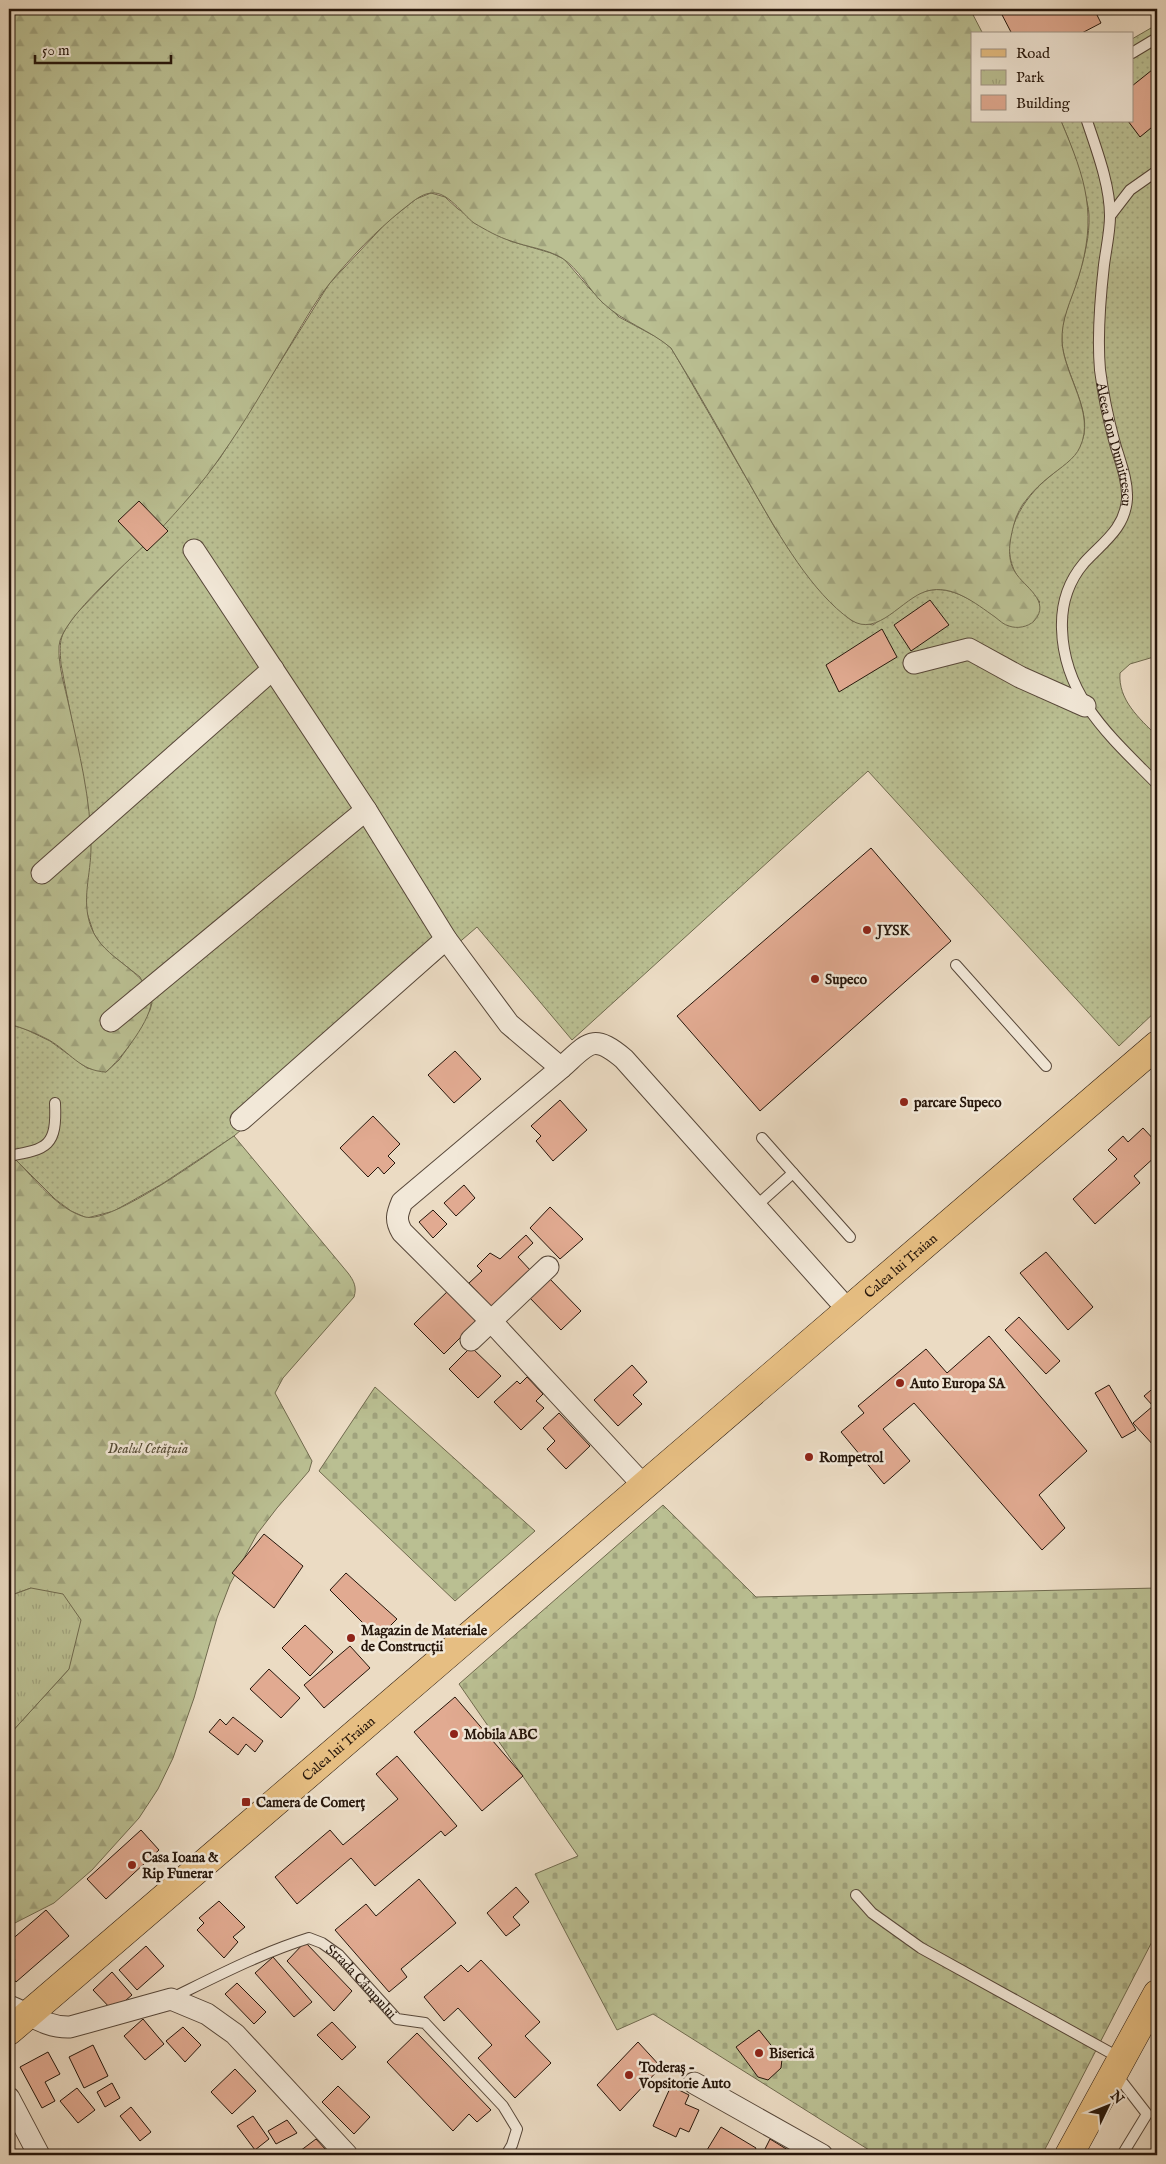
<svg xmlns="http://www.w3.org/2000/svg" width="1166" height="2164" font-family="'IM FELL English',serif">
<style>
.grass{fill:url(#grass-dots);stroke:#706a4e}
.forest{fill:url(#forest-firs);stroke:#706a4e}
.cemetery{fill:url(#cemetery-stones);stroke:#706a4e}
.park{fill:url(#park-tufts);stroke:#706a4e}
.building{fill:#e1aa91;stroke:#26160b}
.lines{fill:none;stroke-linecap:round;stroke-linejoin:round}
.service-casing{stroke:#574739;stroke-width:12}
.minor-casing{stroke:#574739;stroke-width:23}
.primary-casing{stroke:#26160b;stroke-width:29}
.trunk-casing{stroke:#26160b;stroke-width:29}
.service{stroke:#f2e8d8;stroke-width:10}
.minor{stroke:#f2e8d8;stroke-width:21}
.primary{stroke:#e6be82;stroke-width:28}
.trunk{stroke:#e6be82;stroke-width:28}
.poi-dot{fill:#8f2418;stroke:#f2e8d8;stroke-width:2}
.labels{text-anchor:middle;stroke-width:5;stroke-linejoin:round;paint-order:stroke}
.street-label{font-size:14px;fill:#26160b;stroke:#f2e8d8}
.poi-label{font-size:14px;font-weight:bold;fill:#26160b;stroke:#f2e8d8;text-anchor:start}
.park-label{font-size:14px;font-style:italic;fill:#524934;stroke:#f2e8d8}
</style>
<defs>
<pattern id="grass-dots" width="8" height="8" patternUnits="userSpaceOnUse" patternTransform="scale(1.25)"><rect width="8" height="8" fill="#babf92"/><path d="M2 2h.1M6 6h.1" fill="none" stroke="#a0a37d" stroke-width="1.8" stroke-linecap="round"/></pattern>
<pattern id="forest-firs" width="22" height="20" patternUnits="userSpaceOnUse" patternTransform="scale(1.25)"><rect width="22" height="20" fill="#babf92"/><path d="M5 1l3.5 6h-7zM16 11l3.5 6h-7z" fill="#a0a37d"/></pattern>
<pattern id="cemetery-stones" width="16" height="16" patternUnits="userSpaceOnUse" patternTransform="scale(1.25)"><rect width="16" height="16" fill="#babf92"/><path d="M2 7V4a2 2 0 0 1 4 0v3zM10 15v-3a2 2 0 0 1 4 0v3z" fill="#a0a37d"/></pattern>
<pattern id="park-tufts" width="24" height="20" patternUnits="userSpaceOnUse" patternTransform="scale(1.25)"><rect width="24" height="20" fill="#babf92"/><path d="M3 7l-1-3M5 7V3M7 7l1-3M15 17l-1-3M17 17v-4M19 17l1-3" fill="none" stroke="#a0a37d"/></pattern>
</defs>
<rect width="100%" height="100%" fill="#ebdbc3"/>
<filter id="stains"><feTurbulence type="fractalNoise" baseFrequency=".004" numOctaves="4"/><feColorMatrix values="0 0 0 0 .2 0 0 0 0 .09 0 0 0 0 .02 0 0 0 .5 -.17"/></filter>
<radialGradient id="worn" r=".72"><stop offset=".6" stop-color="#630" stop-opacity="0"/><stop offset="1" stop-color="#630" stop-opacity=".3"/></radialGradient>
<!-- grass -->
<path class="grass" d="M1151,28L1157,42V656L1130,664L1120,673C1118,700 1139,718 1157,736V1010L1119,1046L868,771L572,1040L477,927L234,1136L162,1184L114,1211L87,1218L71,1211L55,1199L15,1159L9,1156V1024L25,1029L50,1041L87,1068L106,1072L119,1060L129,1046L150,1010L152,1003L140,977L104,949L94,934L86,910V796L61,664C59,638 60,636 75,615L189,497L220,458L329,284L387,222L416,199L431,193L445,197L458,209L510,241L551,253L564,259L589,288L619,317L660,339L671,348L680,363L775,528L800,565L838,608L852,621L873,625C887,615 902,602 918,594C951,578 983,609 1009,626L1040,602C1032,592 1019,581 1014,570C999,536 1023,498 1049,477C1060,468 1082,449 1084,434C1089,406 1065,373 1062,343C1060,319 1071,301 1078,278C1084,259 1090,235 1089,215C1089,208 1086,200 1085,193C1078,166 1072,147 1061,121H1132V39Z"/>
<!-- forest -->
<g class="forest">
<path d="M9,9H970L983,34H972V121H1061C1086,180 1098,215 1078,279C1071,301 1061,319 1062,342C1064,376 1096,413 1080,447C1075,459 1060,468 1049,477C1035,488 1018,506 1014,524C1010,539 1006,558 1015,572C1024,587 1052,601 1034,621C1028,627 1017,629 1009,626C1004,625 999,620 995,617C975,603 952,584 927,591C902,598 878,638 851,620C812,593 779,535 756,495C728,446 701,396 671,348C650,330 623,322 603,303C589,290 579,269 562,258C547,249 527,247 511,241C498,237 486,230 474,223C462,214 448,191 431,193C420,194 410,204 402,210C376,231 351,257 330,283C313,304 300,329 286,352C265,387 245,422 221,456C202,484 179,509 156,534C135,556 60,619 59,646C58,666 65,687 69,706C79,752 91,800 91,847C91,875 81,900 91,927C103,960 147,970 151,999C154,1017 120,1060 106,1072C80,1071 70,1052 49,1040C36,1033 23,1028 9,1024Z"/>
<path d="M234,1136L348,1273C354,1281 357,1287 354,1297L283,1378L275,1393L312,1461L309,1471L277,1508L257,1534L230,1584L217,1618L194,1698L173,1758L158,1789L139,1818L92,1870L54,1903L9,1926V1735L69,1669L31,1588L9,1596V1156L15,1159C35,1179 57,1209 85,1217C112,1224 209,1153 234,1136Z"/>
</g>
<!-- cemetery -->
<g class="cemetery">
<path d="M375,1387L535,1531L455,1601L319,1471Z"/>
<path d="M663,1505L756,1597L1157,1588V1932L1042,2155H877L653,2014L617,2030L535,1874L578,1856L459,1684Z"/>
</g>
<!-- park -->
<path class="park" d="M31,1588L63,1594L81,1620L69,1669L9,1735V1596Z"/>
<!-- building -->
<g class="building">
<path d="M999,9H1094L1101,23L1080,34H1012Z"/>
<path d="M1157,66V123L1140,137L1128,121H1132V86Z"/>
<path d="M139,501L168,531L147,551L118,521Z"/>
<path d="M930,600L949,625L911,651L894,625Z"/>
<path d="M882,629L897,657L839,692L826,665Z"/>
<path d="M871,848L951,941L760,1111L677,1016Z"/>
<path d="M455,1051L481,1079L454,1103L428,1075Z"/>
<path d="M560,1100L587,1130L553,1161L536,1141L541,1136L531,1126Z"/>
<path d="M373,1116L400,1144L388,1156L395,1163L384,1174L378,1167L368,1177L340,1148Z"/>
<path d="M1143,1128L1157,1143V1155L1134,1176L1140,1183L1095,1224L1073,1199L1117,1159L1108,1150L1123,1136L1128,1142Z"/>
<path d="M464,1185L475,1198L456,1216L444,1203Z"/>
<path d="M550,1207L583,1239L560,1259L530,1228Z"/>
<path d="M433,1210L447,1224L433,1238L419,1222Z"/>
<path d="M526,1235L533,1243L518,1257L531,1271L491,1307L469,1283L482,1271L477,1266L490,1253L500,1259Z"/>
<path d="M1046,1252L1093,1307L1068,1330L1020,1273Z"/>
<path d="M548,1277L581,1311L561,1330L528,1296Z"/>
<path d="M453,1286L482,1316L444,1354L414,1324Z"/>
<path d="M1019,1317L1060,1361L1046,1374L1005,1330Z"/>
<path d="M989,1336L1087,1451L1039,1495L1065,1528L1042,1550L914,1403L883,1429L910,1461L884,1484L841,1432L864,1413L858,1406L926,1349L947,1373Z"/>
<path d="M471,1347L501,1376L478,1398L449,1369Z"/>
<path d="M632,1365L647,1382L633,1395L642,1404L618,1426L594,1400Z"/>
<path d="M527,1377L543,1394L536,1401L544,1408L521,1430L494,1402L517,1381L520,1384Z"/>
<path d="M1109,1385L1136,1430L1122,1438L1095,1393Z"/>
<path d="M1157,1385V1445L1155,1447L1133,1423L1153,1406L1144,1396Z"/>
<path d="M559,1413L590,1446L566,1469L547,1449L555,1441L543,1428Z"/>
<path d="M264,1534L303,1566L274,1608L232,1573Z"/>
<path d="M346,1573L397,1619L378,1638L330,1590Z"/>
<path d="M305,1625L333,1652L310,1676L282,1648Z"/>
<path d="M350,1646L370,1668L324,1708L304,1685Z"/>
<path d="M269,1669L300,1698L281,1718L250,1689Z"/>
<path d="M455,1697L523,1776L482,1811L414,1732Z"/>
<path d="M233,1717L263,1741L255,1752L246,1744L238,1755L209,1732L220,1719L226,1725Z"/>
<path d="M397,1756L457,1826L445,1836L441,1831L375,1886L351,1858L297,1904L275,1877L330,1830L343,1845L398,1799L376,1774Z"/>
<path d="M141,1830L159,1850L106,1899L87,1879Z"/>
<path d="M419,1879L456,1923L401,1969L407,1977L389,1992L335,1930L366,1904L376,1916Z"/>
<path d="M516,1887L529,1902L513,1917L520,1925L506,1936L487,1913Z"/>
<path d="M219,1901L245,1927L233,1937L238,1942L224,1958L197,1930L204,1923L199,1918Z"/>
<path d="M46,1910L69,1936L16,1982L9,1973V1965L15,1960L9,1953V1942Z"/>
<path d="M305,1942L352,1991L334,2011L287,1961Z"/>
<path d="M146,1946L164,1966L137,1990L119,1970Z"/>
<path d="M273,1957L312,2002L294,2017L255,1973Z"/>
<path d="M481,1960L540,2022L525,2036L551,2063L515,2098L478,2058L492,2045L458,2008L444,2021L424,1997L461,1965L468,1972Z"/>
<path d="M112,1972L132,1995L113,2011L93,1990Z"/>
<path d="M237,1983L266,2012L254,2024L225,1994Z"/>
<path d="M143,2019L164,2044L145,2060L124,2036Z"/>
<path d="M332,2022L356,2047L342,2060L317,2035Z"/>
<path d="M183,2027L201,2045L185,2062L166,2041Z"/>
<path d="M759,2030L782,2059L781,2068L768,2080L758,2077L736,2047Z"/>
<path d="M417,2033L491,2110L477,2122L469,2114L453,2131L387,2062Z"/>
<path d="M638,2042L661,2067L620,2111L597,2085Z"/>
<path d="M93,2045L108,2076L84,2088L69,2057Z"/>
<path d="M48,2052L60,2074L45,2082L55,2101L42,2108L20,2067Z"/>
<path d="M235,2069L256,2091L232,2114L211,2092Z"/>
<path d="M112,2083L120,2098L105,2107L97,2092Z"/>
<path d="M338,2086L370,2117L354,2134L322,2102Z"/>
<path d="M671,2086L689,2095L685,2104L699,2110L689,2132L680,2128L676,2137L653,2126Z"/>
<path d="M77,2088L95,2110L78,2123L60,2101Z"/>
<path d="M131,2107L151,2132L140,2141L120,2116Z"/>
<path d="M253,2116L269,2139L255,2150L237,2126Z"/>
<path d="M287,2120L297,2133L276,2144L268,2131Z"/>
<path d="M721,2127L756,2148L753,2155H716L707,2150Z"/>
<path d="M316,2139L327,2151L321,2155H303L300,2151Z"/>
<path d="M770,2139L796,2155H762Z"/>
</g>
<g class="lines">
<!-- service casing -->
<g class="service-casing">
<g id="service">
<path d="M1132,53L1157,38"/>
<path id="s1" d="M1087,121C1097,151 1110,185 1110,216C1110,232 1106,249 1104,265C1100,300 1097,335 1100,370C1103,393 1108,418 1114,440C1119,459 1128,479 1127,499C1125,529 1102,543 1084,563C1068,582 1061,604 1062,629C1064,698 1112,738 1157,784"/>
<path d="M1110,216L1130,190L1157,171"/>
<path d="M956,965L1046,1066"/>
<path d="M9,1156C48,1149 57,1146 55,1103"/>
<path d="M793,1173L850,1237"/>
<path d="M755,1207L793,1173L762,1138"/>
<path d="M856,1895L872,1913L921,1948L1120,2058"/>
<path id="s2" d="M172,1998C217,1976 261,1953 309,1938L322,1943L339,1955L397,2019L425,2023L503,2106L517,2129L512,2145L506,2155"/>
<path d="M1116,2074L1147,2114L1122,2155"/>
</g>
</g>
<!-- minor casing -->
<g class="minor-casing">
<g id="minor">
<path d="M194,550L366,810L446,939L509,1024L561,1068L402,1202C397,1214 395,1220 402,1232L491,1321L644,1486"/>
<path d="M914,663L969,649L1020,677L1085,706"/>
<path d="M42,873L273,669"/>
<path d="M111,1021L366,810"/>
<path d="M561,1068C588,1044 592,1032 624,1059L848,1310"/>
<path d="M241,1120L446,939"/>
<path d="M471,1340L548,1267"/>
<path d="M9,2006C29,2014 47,2028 70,2027L171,1999L207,2014L235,2034L347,2155"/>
<path d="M694,2083L822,2155"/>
<path d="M9,2098L39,2155"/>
</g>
</g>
<!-- primary casing -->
<g class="primary-casing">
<g id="primary">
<path id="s3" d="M9,2031L1157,1045"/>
</g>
</g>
<!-- trunk casing -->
<g class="trunk-casing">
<path id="trunk" d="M1069,2155L1157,1994"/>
</g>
<!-- service -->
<use href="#service" class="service"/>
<!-- minor -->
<use href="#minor" class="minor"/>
<!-- primary -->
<use href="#primary" class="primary"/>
<!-- trunk -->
<use href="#trunk" class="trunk"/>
</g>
<!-- markers -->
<g class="poi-dot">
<circle cx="867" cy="930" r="5"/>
<circle cx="815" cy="979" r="5"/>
<circle cx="904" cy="1102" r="5"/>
<circle cx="900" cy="1383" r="5"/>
<circle cx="809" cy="1457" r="5"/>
<circle cx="351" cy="1638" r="5"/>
<circle cx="454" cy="1734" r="5"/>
<rect x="241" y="1797" width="10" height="10" rx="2.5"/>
<circle cx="132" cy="1865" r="5"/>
<circle cx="759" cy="2053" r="5"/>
<circle cx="629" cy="2075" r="5"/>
</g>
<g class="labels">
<!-- street labels -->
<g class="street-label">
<text dy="5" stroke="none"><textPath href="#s1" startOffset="329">Aleea Ion Dumitrescu</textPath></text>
<text dy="5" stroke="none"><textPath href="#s3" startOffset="1175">Calea lui Traian</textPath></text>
<text dy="5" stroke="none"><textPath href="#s3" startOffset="434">Calea lui Traian</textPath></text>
<text dy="5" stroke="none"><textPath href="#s2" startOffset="219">Strada Câmpului</textPath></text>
</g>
<!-- poi labels -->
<g class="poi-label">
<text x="877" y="935">JYSK</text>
<text x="825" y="984">Supeco</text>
<text x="914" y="1107">parcare Supeco</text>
<text x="910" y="1388">Auto Europa SA</text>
<text x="819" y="1462">Rompetrol</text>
<text x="361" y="1635">Magazin de Materiale<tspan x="361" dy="16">de Construcții</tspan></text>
<text x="464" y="1739">Mobila ABC</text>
<text x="256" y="1807">Camera de Comerț</text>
<text x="142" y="1862">Casa Ioana &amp;<tspan x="142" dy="16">Rip Funerar</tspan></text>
<text x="769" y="2058">Biserică</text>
<text x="639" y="2072">Toderaș -<tspan x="639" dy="16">Vopsitorie Auto</tspan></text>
</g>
<!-- park labels -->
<g class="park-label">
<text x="148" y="1453">Dealul Cetățuia</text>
</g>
</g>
<!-- margin -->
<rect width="1166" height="2164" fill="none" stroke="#ebdbc3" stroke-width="30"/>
<rect x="10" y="10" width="1146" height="2144" fill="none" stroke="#26160b" stroke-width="2.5"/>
<rect x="15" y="15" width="1136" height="2134" fill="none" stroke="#26160b"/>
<!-- legend -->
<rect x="971" y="32" width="162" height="90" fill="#f2e8d8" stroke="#a09486"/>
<rect x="981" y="49" width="25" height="8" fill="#e6be82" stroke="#a09486"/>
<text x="1016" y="58" font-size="15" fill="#26160b">Road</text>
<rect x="981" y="70" width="25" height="15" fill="url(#park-tufts)" stroke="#a09486"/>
<text x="1016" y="82" font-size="15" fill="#26160b">Park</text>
<rect x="981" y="95" width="25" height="15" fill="#e1aa91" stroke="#a09486"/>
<text x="1016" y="108" font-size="15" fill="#26160b">Building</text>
<!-- north arrow -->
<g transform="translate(1108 2106) rotate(47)" stroke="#f2e8d8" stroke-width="4" paint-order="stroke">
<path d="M0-4L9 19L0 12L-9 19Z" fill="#26160b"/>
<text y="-8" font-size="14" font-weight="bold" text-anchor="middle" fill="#26160b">N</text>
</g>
<!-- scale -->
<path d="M35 55v8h136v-8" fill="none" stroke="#26160b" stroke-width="2.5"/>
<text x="42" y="55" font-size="15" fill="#26160b" stroke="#f2e8d8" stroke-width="4" paint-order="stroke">50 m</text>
<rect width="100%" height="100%" filter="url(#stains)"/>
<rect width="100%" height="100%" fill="url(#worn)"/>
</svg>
